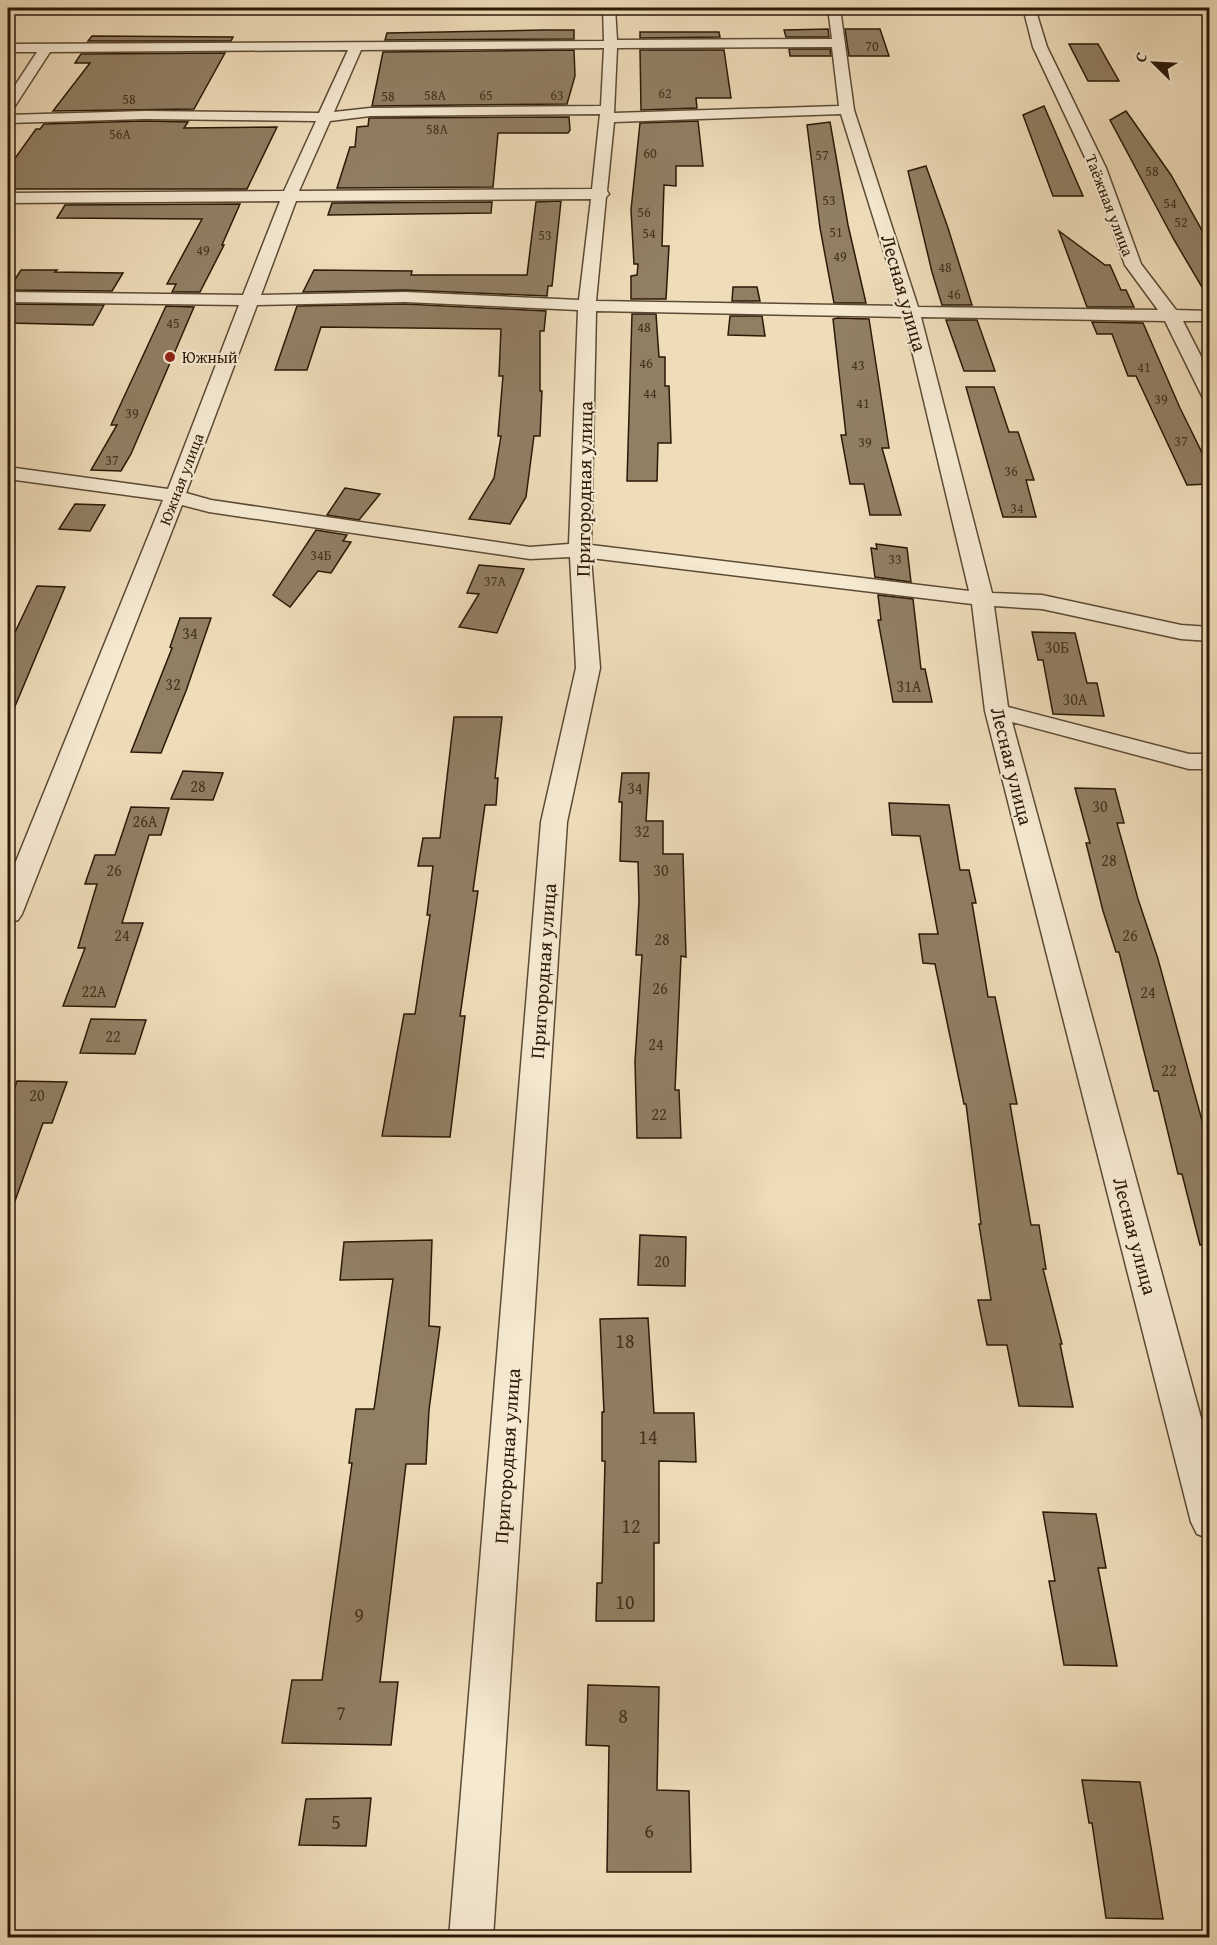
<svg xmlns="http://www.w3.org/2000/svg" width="1217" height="1945" font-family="'Gentium Book Plus',serif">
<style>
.building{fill:#917f64;stroke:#2b1907;stroke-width:1.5}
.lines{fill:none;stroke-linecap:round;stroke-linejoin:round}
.minor-casing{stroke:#5c4a34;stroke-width:3}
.minor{fill:#f5e9d2;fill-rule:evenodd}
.poi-dot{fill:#8f2418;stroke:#f5e9d2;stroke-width:2}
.labels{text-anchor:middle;stroke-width:4.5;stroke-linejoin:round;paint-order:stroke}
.far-number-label{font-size:14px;fill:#44321e}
.far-street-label{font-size:16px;fill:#2b1907;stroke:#f5e9d2}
.far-poi-label{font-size:16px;fill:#2b1907;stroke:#f5e9d2;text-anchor:start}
.number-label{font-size:16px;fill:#44321e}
.street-label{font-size:20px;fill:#2b1907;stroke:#f5e9d2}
.near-number-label{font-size:20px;fill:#44321e}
</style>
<rect width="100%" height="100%" fill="#efddba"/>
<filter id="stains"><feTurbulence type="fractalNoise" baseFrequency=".00333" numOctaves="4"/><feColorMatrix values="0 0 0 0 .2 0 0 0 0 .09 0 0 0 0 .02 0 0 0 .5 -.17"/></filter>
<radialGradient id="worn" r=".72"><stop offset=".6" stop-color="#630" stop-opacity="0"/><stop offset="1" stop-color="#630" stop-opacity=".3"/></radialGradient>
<!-- building -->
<g class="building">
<path d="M828,29L829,37H786L784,30Z"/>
<path d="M845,29H880L889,56H849Z"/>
<path d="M543,30H574V39L385,40L387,33Z"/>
<path d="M640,32H719L720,37L640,38Z"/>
<path d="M92,36L233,37L231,41H88Z"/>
<path d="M1069,44H1098L1119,81H1088Z"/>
<path d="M789,49H830L831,56H790Z"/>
<path d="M574,50L575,76L567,104L372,106L383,52Z"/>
<path d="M640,50H724L731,98H696L697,108L641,110Z"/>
<path d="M225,53L194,109L53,111L90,63H75L81,54Z"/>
<path d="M1044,106L1083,196H1053L1023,115Z"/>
<path d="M1126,111L1171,175L1209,243V299L1173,238L1110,120Z"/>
<path d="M569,117L570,130L568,133H498L493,187L337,188L350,147H355L357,127L368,126L369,118Z"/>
<path d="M145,121L188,122L184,128L277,127L247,189H8V168L36,129H40L44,124Z"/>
<path d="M698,121L703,166H676V186L664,185L662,246H669L666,299H631V276L637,275L638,264H634L631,210L640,123Z"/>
<path d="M830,122L848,225L866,303H834L820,228L807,125Z"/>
<path d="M926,166L948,228L972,305H942L932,272L908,171Z"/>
<path d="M561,201L552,286H548L547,296L405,290L303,292L314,270L412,271L411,275H527L536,202Z"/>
<path d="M492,202L491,213L328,215L332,203Z"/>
<path d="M240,204L222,245H224L200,292H172L176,284H167L202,219L57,218L65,205Z"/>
<path d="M1059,231L1105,265H1110L1121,290H1126L1134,307H1087Z"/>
<path d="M21,270H57L55,272L123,273L112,291L8,290Z"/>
<path d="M733,287H757L760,301H732Z"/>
<path d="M8,304L104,305L93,325L8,323Z"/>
<path d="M405,304L546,311L544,331H540V391H542L540,436H534L526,497L510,524L469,519L494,478L501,436H498L503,376H499L501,329L321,327L307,370H275L297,306Z"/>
<path d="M166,306L194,307L131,454L121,471L91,470L117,425H111Z"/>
<path d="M632,314H656L659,357H665V386H669L671,443H658L657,481H627Z"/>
<path d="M730,316H762L765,336L728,335Z"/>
<path d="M837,318L869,319L889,448H882L901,515H870L864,484H850L841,435H846L833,319Z"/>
<path d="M946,320H977L995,371H964Z"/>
<path d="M1092,322L1143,323L1180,408L1209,467V484L1187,485L1136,376H1128L1112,334H1097Z"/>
<path d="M966,387H994L1009,432H1018L1034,480H1026L1036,517H1003Z"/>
<path d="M345,488L380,494L359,520L327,515Z"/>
<path d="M75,504L105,505L90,531L59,529Z"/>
<path d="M316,530L347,535L343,541L351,542L331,573L318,571L290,607L273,595Z"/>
<path d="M876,544L907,548L911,582L875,577L871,548L877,549Z"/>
<path d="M479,565L524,569L497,633L459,627L479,594L467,593Z"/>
<path d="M37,586L65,587L8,723V647Z"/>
<path d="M878,595L913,599L921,669H925L932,702H893L878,620H881Z"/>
<path d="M180,618H211L186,691L161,753L131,752L172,648L170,647Z"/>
<path d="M1032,632L1075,633L1087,683H1097L1104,716L1053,714L1043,660H1038Z"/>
<path d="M454,717H502L495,778H498L496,805H485L473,891H478L460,1016H465L450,1137L382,1136L404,1014H415L430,915H427L433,866H418L423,838H440Z"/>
<path d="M183,771L223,773L213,800L171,799Z"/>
<path d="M622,773H649L646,821H663V854H683L686,957L681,956L675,1090H679L681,1138H637L635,1061L642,955H636L639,901L638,862L620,861L622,802H619Z"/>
<path d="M1075,788L1115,789L1124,823H1117L1138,899L1158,959L1204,1128H1209V1244L1200,1245L1182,1174H1178L1158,1091H1154L1119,952H1116L1103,911L1086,843H1090Z"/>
<path d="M889,803L949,805L960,870H969L976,903H972L988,997H995L1017,1104H1010L1031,1225H1039L1046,1269H1043L1062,1344H1060L1073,1407L1019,1406L1007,1345H987L978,1300H991L979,1224H981L966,1104H964L935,964L923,963L919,934H938L920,836L892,835Z"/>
<path d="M131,807L169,808L161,835H149L122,923H143L115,1007L63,1006L85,948H78L97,884H85L95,855H115Z"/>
<path d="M91,1019L146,1020L135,1054L80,1053Z"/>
<path d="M17,1081L67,1082L52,1123H43L11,1212L8,1211V1108Z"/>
<path d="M640,1235L686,1237L685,1286L638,1285Z"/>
<path d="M432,1240L429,1326L440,1327L429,1410L426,1464H406L380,1682H398L391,1745L282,1743L292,1680H322L352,1463H349L356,1409H374L393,1279L340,1280L344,1242Z"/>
<path d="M648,1318L654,1413H694L696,1462L659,1461V1543H654V1621H596L597,1583H602L605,1461H602V1412H604L600,1319Z"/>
<path d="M1043,1512L1096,1514L1106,1568H1098L1117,1666L1064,1665L1049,1581H1055Z"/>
<path d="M588,1685L659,1687L657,1790L689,1791L691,1872H607L609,1746L586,1745Z"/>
<path d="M1082,1780L1140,1782L1163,1919L1106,1918L1092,1823H1089Z"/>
<path d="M371,1798L366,1846L299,1845L306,1799Z"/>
</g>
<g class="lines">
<!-- minor casing -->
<g class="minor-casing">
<path id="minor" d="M603,8H615L617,40L832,39L828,8H840L854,110L918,307L1158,310L1125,265L1090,168L1033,47L1023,8H1035L1047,47L1106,168L1141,264L1176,310L1210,311V321H1183L1210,374V400L1203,398L1201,394L1165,321L921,317L992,593L1042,595L1181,625L1210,627V641L1181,639L1042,609L994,606L1008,707L1189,754H1210V769H1189L1012,722L1210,1451V1539L1197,1534L1191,1522L985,711L972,604L591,558L600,668L567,822L493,1938H449L541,822L576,668L570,557L530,559L209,512L182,505L22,914L18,920L8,923V881L163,500L8,479V467L168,489L239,305L8,302V292L243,295L280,201L8,203V193L284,191L316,121L145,119L8,123V115L145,111L319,113L348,50L50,52L13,109L8,110V96L37,52H8V44L604,41ZM832,47L839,106L614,113L617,48ZM604,48L601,106L370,108L334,112L361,50ZM600,114L592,189L299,191L330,121L370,116ZM841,114L901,306L596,301L606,197L609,194L607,191L614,122ZM591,199L579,300L405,292L261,295L296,201ZM405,302L578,310L569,544L530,547L211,500L186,493L257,305ZM596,311L904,317L969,591L591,545Z"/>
</g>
<!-- minor -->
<use href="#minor" class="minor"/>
</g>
<!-- markers -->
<circle class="poi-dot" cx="170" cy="357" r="6"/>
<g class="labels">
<!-- far-number labels -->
<g class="far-number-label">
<text x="872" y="51">70</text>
<text x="665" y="98">62</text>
<text x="435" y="100">58А</text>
<text x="486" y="100">65</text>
<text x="557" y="100">63</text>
<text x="388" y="101">58</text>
<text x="129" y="104">58</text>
<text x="437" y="134">58А</text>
<text x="120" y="139">56А</text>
<text x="650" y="158">60</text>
<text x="822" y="160">57</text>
<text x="1152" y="176">58</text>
<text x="829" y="205">53</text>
<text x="1170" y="208">54</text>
<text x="644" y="217">56</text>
<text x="1181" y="227">52</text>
<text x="836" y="237">51</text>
<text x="649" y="238">54</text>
<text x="545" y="240">53</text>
<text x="203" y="255">49</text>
<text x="840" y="261">49</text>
<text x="945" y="272">48</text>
<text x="954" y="299">46</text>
<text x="173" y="328">45</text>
<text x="644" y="332">48</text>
<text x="646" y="368">46</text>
<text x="858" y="370">43</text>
<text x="1144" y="372">41</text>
<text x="650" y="398">44</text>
<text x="1161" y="404">39</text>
<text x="863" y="408">41</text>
<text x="132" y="418">39</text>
<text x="1181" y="446">37</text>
<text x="865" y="447">39</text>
<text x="112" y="465">37</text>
<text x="1011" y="476">36</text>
<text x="1017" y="513">34</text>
<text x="321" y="560">34Б</text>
<text x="895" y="564">33</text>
<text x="495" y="586">37А</text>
</g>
<!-- far-street labels -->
<g class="far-street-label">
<text transform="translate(1110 205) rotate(69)" y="6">Таёжная улица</text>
<text transform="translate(181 479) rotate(-69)" y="6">Южная улица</text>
</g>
<!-- far-poi labels -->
<g class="far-poi-label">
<text x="182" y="363">Южный</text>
</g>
<!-- number labels -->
<g class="number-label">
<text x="190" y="639">34</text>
<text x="1057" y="653">30Б</text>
<text x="173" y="690">32</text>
<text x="909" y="692">31А</text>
<text x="1075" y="705">30А</text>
<text x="198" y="792">28</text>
<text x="635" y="794">34</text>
<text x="1100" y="812">30</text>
<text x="145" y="827">26А</text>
<text x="642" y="837">32</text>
<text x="1109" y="866">28</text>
<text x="114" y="876">26</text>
<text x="661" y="876">30</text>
<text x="122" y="941">24</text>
<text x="1130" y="941">26</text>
<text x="662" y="945">28</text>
<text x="660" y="994">26</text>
<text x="94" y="997">22А</text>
<text x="1148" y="998">24</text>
<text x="113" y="1042">22</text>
<text x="656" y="1050">24</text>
<text x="1169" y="1076">22</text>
<text x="37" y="1101">20</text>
<text x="659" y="1120">22</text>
<text x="662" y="1267">20</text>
</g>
<!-- street labels -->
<g class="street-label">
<text transform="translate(904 293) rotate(74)" y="7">Лесная улица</text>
<text transform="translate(584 489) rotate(-89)" y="7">Пригородная улица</text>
<text transform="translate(1012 766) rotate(76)" y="7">Лесная улица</text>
<text transform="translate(543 971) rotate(-86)" y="7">Пригородная улица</text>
<text transform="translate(1135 1236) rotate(75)" y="7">Лесная улица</text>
<text transform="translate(507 1456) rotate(-86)" y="7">Пригородная улица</text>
</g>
<!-- near-number labels -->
<g class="near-number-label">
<text x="625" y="1348">18</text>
<text x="648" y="1444">14</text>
<text x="631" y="1533">12</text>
<text x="625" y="1609">10</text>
<text x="359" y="1622">9</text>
<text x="341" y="1720">7</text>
<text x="623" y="1723">8</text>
<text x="336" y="1829">5</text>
<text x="649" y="1838">6</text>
</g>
</g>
<!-- margin -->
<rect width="1217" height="1945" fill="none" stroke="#efddba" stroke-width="30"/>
<rect x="9" y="9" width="1199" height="1927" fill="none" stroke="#2b1907" stroke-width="3"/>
<rect x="15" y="15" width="1187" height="1915" fill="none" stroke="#2b1907" stroke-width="1.5"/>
<!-- north arrow -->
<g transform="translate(1154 63) rotate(294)" stroke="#f5e9d2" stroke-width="4.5" paint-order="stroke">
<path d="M0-4.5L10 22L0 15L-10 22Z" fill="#2b1907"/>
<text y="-9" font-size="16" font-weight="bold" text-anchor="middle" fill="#2b1907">С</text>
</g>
<rect width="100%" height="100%" filter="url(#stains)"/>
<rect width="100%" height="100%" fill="url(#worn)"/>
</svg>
